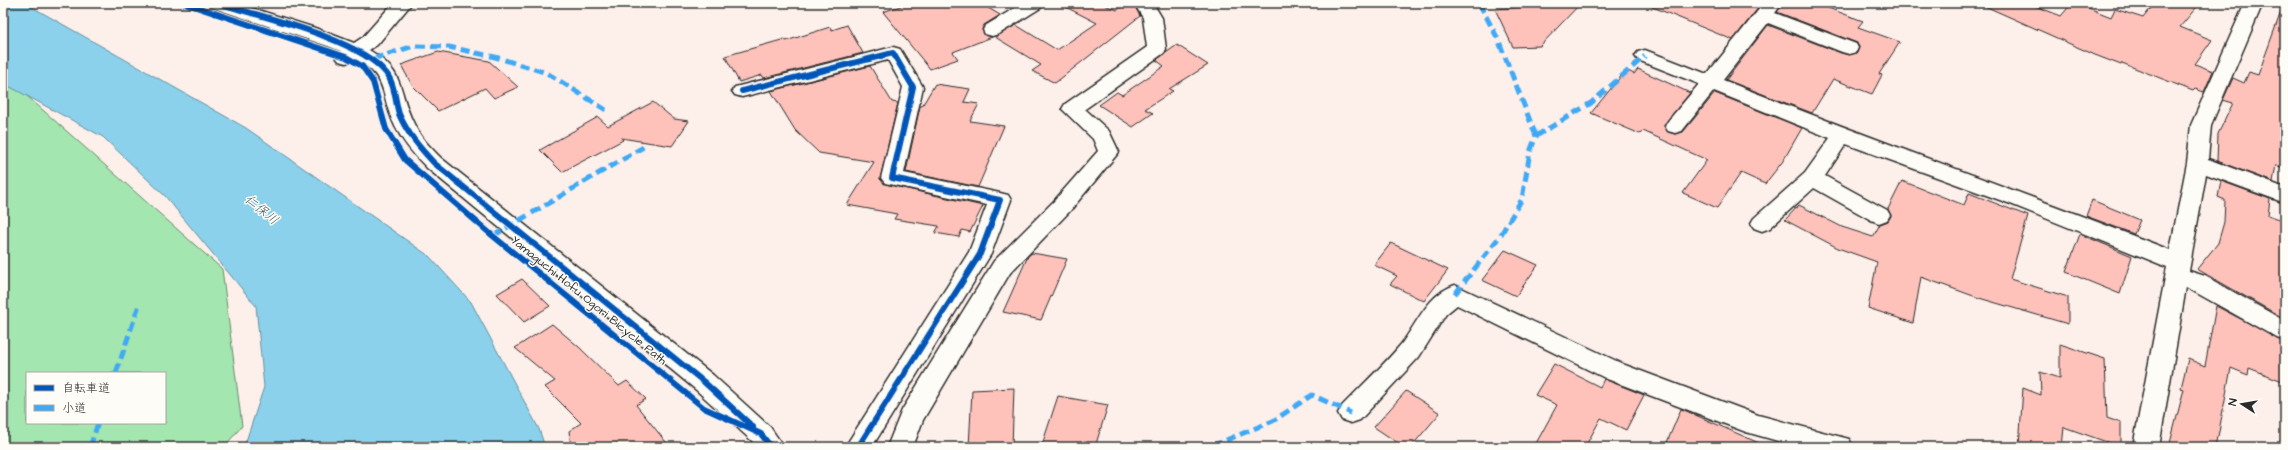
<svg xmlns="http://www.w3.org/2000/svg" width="2288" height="450" font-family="'Architects Daughter','Klee One',sans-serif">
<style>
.green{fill:#a4e6af;stroke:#68886d;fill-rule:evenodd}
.water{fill:#8bd1ec;stroke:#658f9f}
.building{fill:#fec2bb;stroke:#2b2b2b}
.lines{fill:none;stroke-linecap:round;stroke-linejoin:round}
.minor-casing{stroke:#2b2b2b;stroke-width:3}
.secondary-casing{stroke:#2b2b2b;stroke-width:3}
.minor{fill:#fdfcf7;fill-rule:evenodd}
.secondary{fill:#fdfcf7;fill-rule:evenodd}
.quiet{stroke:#3fa9f5;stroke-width:5;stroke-dasharray:10 5;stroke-linecap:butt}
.cycleway-casing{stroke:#fdfcf7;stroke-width:8}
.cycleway{stroke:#0057b8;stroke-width:6}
.labels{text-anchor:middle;stroke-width:3;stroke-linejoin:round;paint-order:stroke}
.street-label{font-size:12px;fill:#2b2b2b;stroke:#fdfcf7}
.water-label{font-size:13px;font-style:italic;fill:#485d65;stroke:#fdfcf7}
</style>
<rect width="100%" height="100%" fill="#fdf0eb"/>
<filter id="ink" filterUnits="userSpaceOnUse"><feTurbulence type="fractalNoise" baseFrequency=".025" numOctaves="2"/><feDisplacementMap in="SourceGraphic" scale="8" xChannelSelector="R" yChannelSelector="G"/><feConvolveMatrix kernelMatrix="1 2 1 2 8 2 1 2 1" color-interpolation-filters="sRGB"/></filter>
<g filter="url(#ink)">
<!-- green -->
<path class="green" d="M3,81L18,88L222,269L242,426L224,447H3ZM27,373H165V423H27Z"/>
<!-- water -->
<path class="water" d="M3,3H25L246,128L429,256L471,302L539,429L545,447H244L264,387L256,306L165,196L103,137L3,83Z"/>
<!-- building -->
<g class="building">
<path d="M909,3H980L1000,15L984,25L982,29L985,35L992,37L953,52L958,59L930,69L883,12Z"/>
<path d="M1058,3H1100L1117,10L1128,3H1133L1140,16L1055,83L1032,71L1041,65L995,37L1016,25L1057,50L1097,23Z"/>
<path d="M1643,3H1762L1733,40Z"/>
<path d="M1782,3H1815L1863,21L1858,27L1900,42L1879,74L1882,75L1872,94L1833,79L1812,113L1726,80L1768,25L1841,53L1849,55L1857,53L1859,47L1857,43L1777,12L1782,6Z"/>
<path d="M1978,3H2028L2061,16L2072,3H2076L2111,17L2115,9L2143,18L2155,3H2200L2180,27L2212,40L2195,64L2213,71L2204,92L2195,89L2193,91L2122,63L2121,65L2095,55Z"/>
<path d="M1580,4L1540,46L1513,47L1495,9Z"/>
<path d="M2282,9H2285V169L2276,165L2273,182L2217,161L2218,134L2233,103L2223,100L2233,78L2244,83L2249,72L2258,75Z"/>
<path d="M847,25L863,53L764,78L762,75L739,82L725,56L785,39L786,41L830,27L832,30Z"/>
<path d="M1177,45L1208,65L1169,89L1173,91L1145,109L1153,113L1133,127L1099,105L1117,92L1122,95L1164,66L1156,60Z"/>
<path d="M438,52L489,61L518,87L494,98L485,88L438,111L412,85L401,65Z"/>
<path d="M870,66L892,102L898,103L880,179L885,184L983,206L970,232L962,230L959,237L935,233L939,226L894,219L897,214L847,205L874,162L819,153L795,130L771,91Z"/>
<path d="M1638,69L1690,93L1664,125L1668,132L1675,134L1683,132L1715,93L1802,128L1783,161L1765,184L1741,173L1717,208L1683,193L1707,160L1643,131L1640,134L1591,113L1626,70L1634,74Z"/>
<path d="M935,84L970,89L964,102L979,104L970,121L1004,126L978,187L906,172L920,106H922Z"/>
<path d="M653,102L674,119L689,121L672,146L621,138L623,140L562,172L540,150L598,117L608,126Z"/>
<path d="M1902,181L1964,205L1969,193L2028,216L2010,279L2068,297V324L1979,298L1921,277L1913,323L1868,308L1877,262L1838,248L1785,220L1799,205L1842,227L1873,237L1880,224L1888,221L1891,216L1888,209Z"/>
<path d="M2221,181L2270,199L2268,215L2285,221V319L2197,269L2218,243L2224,222L2225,200L2218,197Z"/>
<path d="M2092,200L2140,220L2134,234L2086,216Z"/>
<path d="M2080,234L2132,256L2120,294L2066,272Z"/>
<path d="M1391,243L1448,270L1424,301L1390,284L1397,276L1374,265Z"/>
<path d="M1505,250L1538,265L1516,296L1482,280Z"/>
<path d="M1032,253L1067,259L1041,320L1003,312L1028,256Z"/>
<path d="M522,279L550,306L524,322L497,294Z"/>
<path d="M2216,306L2285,342V382L2249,368L2248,375L2231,368L2216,447H2169L2184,389L2181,388L2188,359L2205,366Z"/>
<path d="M552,324L579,347L619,386L627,381L646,399L636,405L670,447H571L569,431L581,423L545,387L555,381L515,348Z"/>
<path d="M2060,344L2105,359L2107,418L2121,423V447L2064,427L2062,447H2019L2023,388L2041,395L2040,372L2060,378Z"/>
<path d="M1554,364L1600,387L1604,379L1644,395L1626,430L1601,418L1585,447H1534L1557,405L1535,395Z"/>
<path d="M1014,388L1012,447H969L972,390Z"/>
<path d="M1406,391L1440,413L1411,447H1404L1374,427Z"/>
<path d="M1058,396L1108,405L1095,447H1055L1042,445Z"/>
<path d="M1681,409L1684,410L1768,447H1665Z"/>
</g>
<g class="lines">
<!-- minor casing -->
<g class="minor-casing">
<g id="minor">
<path d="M208,3H236L315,28L354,43L363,37L393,3H412L377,45L369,50C407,73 397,90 414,124C420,137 431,148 441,158L713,375L770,427L774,434L770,441L761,445L752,441L695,389L427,168C414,155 403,142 395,126C379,94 391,80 356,59L346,63L339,61L336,57L341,51L328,46L211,7Z"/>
<path d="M1023,3H1045L1042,7L999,34L992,36L985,34L983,30L985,26Z"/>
<path d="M1134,3H1153L1162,18L1166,49L1164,53L1085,109L1109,131L1119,152L1070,211L1010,273L923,420L913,447H887L902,410L994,261L1054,201L1098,151L1093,139L1062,109L1065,104L1147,47L1143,18Z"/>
<path d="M1764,3H1780L1781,5L1775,13L1856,44L1858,48L1856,52L1849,54L1842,52L1768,23L1723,80C1871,139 2022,192 2170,250L2187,163L2191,125L2245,3H2263L2211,125L2208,159L2285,188V203L2206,174L2189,271L2205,276L2285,321V341L2277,338L2186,287L2159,447H2133L2167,267L2008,203L1846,144L1825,176L1887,210L1890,215L1887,220L1879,223L1871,220L1814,188L1770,228L1762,231L1754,228L1751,223L1754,218L1805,173L1830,138L1714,91L1682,131L1675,133L1668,131L1665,126L1668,121L1699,84L1638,60L1635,56L1638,52L1645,50L1707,74Z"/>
<path d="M893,47L900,49L923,87L904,173L1000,193L1008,195L1011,200L991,254L872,447H845L969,252L987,205L885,183L881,178L903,87L888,60L742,97L735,95L732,91L735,87Z"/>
<path d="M1455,285L1625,365L1758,415L1849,439L1853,447H1799L1746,432L1607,379L1457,305L1446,314L1419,357L1360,420L1351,423L1342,420L1338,413L1342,406C1362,385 1384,365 1402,343C1418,322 1428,294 1455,285Z"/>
</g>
</g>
<!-- secondary casing -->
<g class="secondary-casing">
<path id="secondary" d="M761,423L770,427L784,447H756L748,434L752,427Z"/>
</g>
<!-- minor -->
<use href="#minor" class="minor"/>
<!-- secondary -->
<use href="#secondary" class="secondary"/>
<!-- quiet -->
<g class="quiet">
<path d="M1479,3L1498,39L1536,136"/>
<path d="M373,59L414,46L449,47L495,57L547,73L606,110"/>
<path d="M493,236L645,146"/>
<path d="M1455,294L1500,236L1522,199L1530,152L1536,136L1591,103L1645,56"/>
<path d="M116,373L139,305"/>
<path d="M90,447L98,423"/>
<path d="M1214,447V445L1273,421L1312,395L1351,413"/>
</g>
<!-- cycleway casing -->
<g class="cycleway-casing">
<g id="cycleway">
<path d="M184,3L346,57L362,66L373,82L386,129L405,160L493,236L704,408L761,434L771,447"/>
<path d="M217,3C259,16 360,39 386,73C395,84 395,101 399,114C407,133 420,148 434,163L704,382L753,427"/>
<path d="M742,91L893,53L913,87L892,178L1000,200L980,254L858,447"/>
</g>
</g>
<!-- cycleway -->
<use href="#cycleway" class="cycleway"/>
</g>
</g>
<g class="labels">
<!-- street labels -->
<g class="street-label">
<text transform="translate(589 300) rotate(39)" y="4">Yamaguchi Hofu Ogori Bicycle Path</text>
</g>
<!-- water labels -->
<g class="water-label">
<text transform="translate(262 209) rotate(39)" y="5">仁保川</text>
</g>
</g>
<!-- margin -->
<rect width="2288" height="450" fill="none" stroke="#fdfcf7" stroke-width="16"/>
<rect x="8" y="8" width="2272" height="434" fill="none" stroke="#2b2b2b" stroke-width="1.5" filter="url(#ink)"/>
<!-- legend -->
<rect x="26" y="372" width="140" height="52" fill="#fdfcf7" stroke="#a9a8a5"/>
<rect x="34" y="385" width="20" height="6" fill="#0057b8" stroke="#a9a8a5"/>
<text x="62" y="392" font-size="12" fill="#2b2b2b">自転車道</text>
<rect x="34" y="405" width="20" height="6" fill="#3fa9f5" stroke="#a9a8a5"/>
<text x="62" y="412" font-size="12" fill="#2b2b2b">小道</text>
<!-- north arrow -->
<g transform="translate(2242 404) rotate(282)" stroke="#fdfcf7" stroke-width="3" paint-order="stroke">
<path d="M0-3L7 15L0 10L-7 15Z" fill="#2b2b2b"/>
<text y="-6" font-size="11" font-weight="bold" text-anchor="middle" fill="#2b2b2b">N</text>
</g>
</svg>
